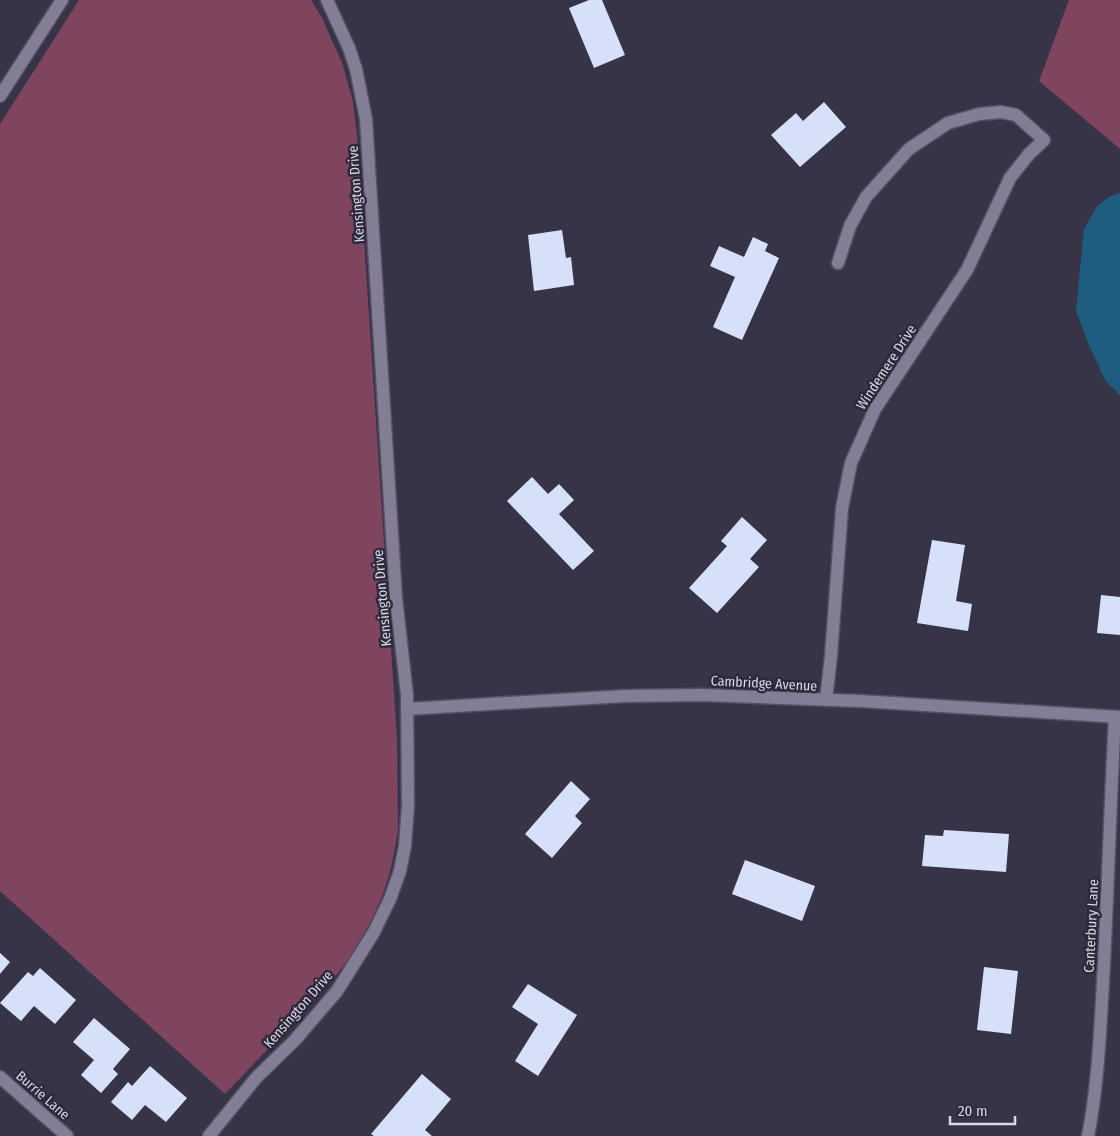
<svg xmlns="http://www.w3.org/2000/svg" width="1120" height="1136" font-family="'Fira Sans Condensed',sans-serif">
<style>
.green{fill:#7f455f}
.water{fill:#1f5d80}
.building{fill:#d6e1f9}
.lines{fill:none;stroke-linecap:round;stroke-linejoin:round}
.minor-casing{stroke:#535060;stroke-width:15}
.minor{stroke:#837e95;stroke-width:12}
.labels{text-anchor:middle;stroke-width:5;stroke-linejoin:round;paint-order:stroke}
.street-label{font-size:14px;fill:#d9d7e3;stroke:#2e2a3c}
</style>
<rect width="100%" height="100%" fill="#383447"/>
<!-- green -->
<g class="green">
<path d="M79,0H311L322,18L343,65L353,102L357,135L397,739L398,831L391,868L383,894L371,921L349,959L324,990L225,1094L0,891V124Z"/>
<path d="M1069,0H1120V149L1039,81Z"/>
</g>
<!-- water -->
<path class="water" d="M1120,193V395L1105,380L1088,343L1076,311L1084,229L1097,206L1109,197Z"/>
<!-- building -->
<g class="building">
<path d="M589,0H602L625,55L594,68L569,8Z"/>
<path d="M824,102L846,127L800,167L771,135L796,113L803,121Z"/>
<path d="M562,230L566,258L571,257L574,285L534,291L528,235Z"/>
<path d="M753,237L768,244L765,251L779,258L742,340L713,327L735,277L710,266L719,246L744,257Z"/>
<path d="M532,477L548,494L559,484L574,500L559,514L594,551L573,570L507,501Z"/>
<path d="M742,517L767,540L750,559L759,567L717,613L689,588L727,546L721,541Z"/>
<path d="M932,540L965,545L956,601L972,604L968,631L917,623Z"/>
<path d="M1101,595L1120,597V635L1097,633Z"/>
<path d="M571,781L590,799L575,816L582,823L552,858L525,834Z"/>
<path d="M944,830L1009,834L1006,872L922,866L925,835L943,836Z"/>
<path d="M745,860L815,886L802,921L732,894Z"/>
<path d="M0,953L10,962L0,974Z"/>
<path d="M984,967L1018,971L1011,1034L977,1030Z"/>
<path d="M40,968L76,1000L55,1024L34,1006L21,1021L0,1003L28,972L33,976Z"/>
<path d="M528,984L577,1015L538,1076L515,1061L538,1024L512,1007Z"/>
<path d="M94,1018L130,1049L113,1069L118,1074L101,1093L81,1075L94,1060L73,1042Z"/>
<path d="M150,1066L187,1098L166,1122L145,1105L132,1120L111,1102L128,1082L132,1086Z"/>
<path d="M422,1074L451,1099L425,1130L432,1136H374L371,1134Z"/>
</g>
<g class="lines">
<!-- minor casing -->
<g class="minor-casing">
<g id="minor">
<path d="M0,96L62,0"/>
<path d="M826,700L831,656L842,508L851,463L875,409L967,270L1010,178L1029,154L1044,140L1016,115L1001,112L979,114L948,123L909,149L866,197L850,226L838,263"/>
<path d="M407,709L625,696L703,695L860,701L1120,717"/>
<path d="M0,1077L67,1136"/>
<path d="M209,1136L256,1078L295,1040L337,991L374,932L390,899L400,871L405,846L408,805L407,695L396,598L366,119L356,69L349,48L327,0"/>
<path d="M1088,1136C1098,1085 1100,1033 1103,982C1108,893 1110,805 1115,717"/>
</g>
</g>
<!-- minor -->
<use href="#minor" class="minor"/>
</g>
<g class="labels">
<!-- street labels -->
<g class="street-label">
<text transform="translate(356 194) rotate(-94)" y="5">Kensington Drive</text>
<text transform="translate(886 367) rotate(-57)" y="5">Windemere Drive</text>
<text transform="translate(382 598) rotate(-95)" y="5">Kensington Drive</text>
<text transform="translate(764 683) rotate(3)" y="5">Cambridge Avenue</text>
<text transform="translate(1091 926) rotate(-87)" y="5">Canterbury Lane</text>
<text transform="translate(298 1009) rotate(-49)" y="5">Kensington Drive</text>
<text transform="translate(43 1095) rotate(41)" y="5">Burrie Lane</text>
</g>
</g>
<!-- scale -->
<path d="M950 1116v8h65v-8" fill="none" stroke="#d9d7e3" stroke-width="2.5"/>
<text x="958" y="1116" font-size="15" fill="#d9d7e3" stroke="#2e2a3c" stroke-width="4" paint-order="stroke">20 m</text>
</svg>
